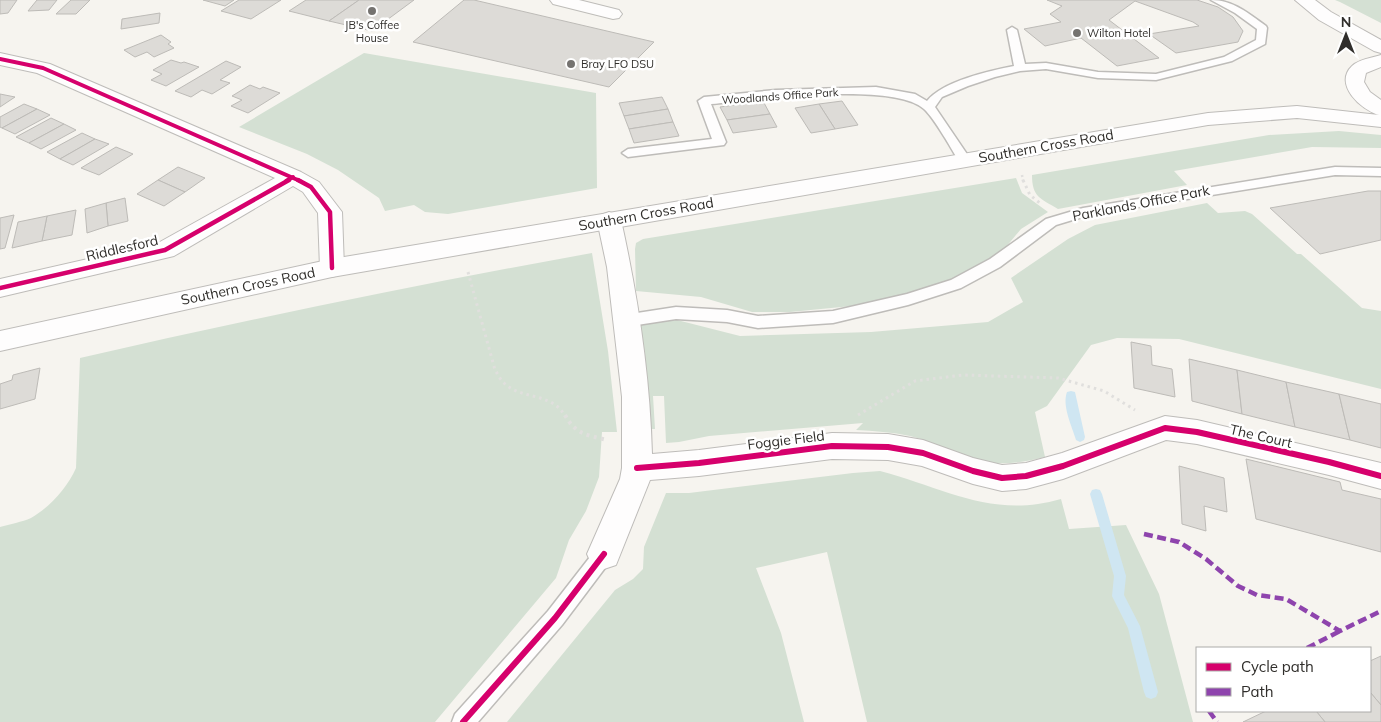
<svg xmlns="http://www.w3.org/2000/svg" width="1381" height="722" font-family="Mulish,sans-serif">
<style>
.green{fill:#d4e0d3}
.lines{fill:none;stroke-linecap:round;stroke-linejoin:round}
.stream{fill:#cfe6f2;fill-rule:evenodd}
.building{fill:#dddbd7;stroke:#bdbbb7}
.service-casing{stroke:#bebcb9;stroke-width:3}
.minor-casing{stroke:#bebcb9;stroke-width:2}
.secondary-casing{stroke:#bebcb9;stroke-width:2}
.path-far2{stroke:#e0dfdd;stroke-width:2.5;stroke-dasharray:2 2.5;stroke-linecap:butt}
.path-far1{stroke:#e0dfdd;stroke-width:3;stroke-dasharray:2.5 4;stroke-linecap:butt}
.path{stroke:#e0dfdd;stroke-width:4;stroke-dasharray:3 4.5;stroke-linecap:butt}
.service{fill:#fefdfd;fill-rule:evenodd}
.minor{fill:#fefdfd;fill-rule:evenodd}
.secondary{fill:#fefdfd;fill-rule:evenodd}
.quiet{stroke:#8e44ad;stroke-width:4.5;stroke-dasharray:9 4.5;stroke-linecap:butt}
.cycleway-far2-casing{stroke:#fff;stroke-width:6}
.cycleway-far1-casing{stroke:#fff;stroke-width:8}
.cycleway-casing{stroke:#fff;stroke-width:9}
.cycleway-far2{stroke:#d6006c;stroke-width:4}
.cycleway-far1{stroke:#d6006c;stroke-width:4.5}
.cycleway{stroke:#d6006c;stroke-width:6}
.poi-dot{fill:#757370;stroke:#fff;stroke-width:2}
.labels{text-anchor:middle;stroke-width:5;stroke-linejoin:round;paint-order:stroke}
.far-poi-label{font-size:11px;fill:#302e2b;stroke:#fff;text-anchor:start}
.far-street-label{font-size:11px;fill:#302e2b;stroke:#fff}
.street-label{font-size:14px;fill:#302e2b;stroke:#fff}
</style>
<rect width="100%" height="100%" fill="#f6f4ef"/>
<!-- green -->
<g class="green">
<path d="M1335,0H1381V23L1340,2Z"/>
<path d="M364,53L596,93L597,188L448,214L425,212L414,205L385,211L379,198L338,170L307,154L239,127Z"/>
<path d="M1339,131L1381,135V148L1312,147L1174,171L1187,185L1058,209C1040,198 1032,197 1032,175L1269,135Z"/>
<path d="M1016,178L1022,193L1048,212L1021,229L1006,247L991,258L965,273L934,286L907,294L862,305L790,312H752L701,297L636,291L635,249L636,243L643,239Z"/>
<path d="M1207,203L1218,213L1245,211L1252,214L1297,254H1301L1362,308L1381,311V389L1179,339L1117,338L1091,345L1047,406L1035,412L1045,457C1029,461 1013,464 995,463C966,460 939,443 910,436C892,432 874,431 856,430L863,423L709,436L679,442L666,443L664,396H653L655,429H649L639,327L643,322L677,320L740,336L871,332L988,322L1023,302L1011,278L1068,239L1095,225Z"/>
<path d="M592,253L608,351L617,432H602L599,477L586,511L569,540L556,578L435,722H0V527C10,524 22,522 31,518C50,507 67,488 76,468L80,358C250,319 420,284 592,253Z"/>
<path d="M880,471C945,488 992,519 1061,499L1069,529L1126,525L1159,594L1193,722H867L827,552L756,568L781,633L804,722H507L615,590L633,579L643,569L644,547L666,493H689L853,473Z"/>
</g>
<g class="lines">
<!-- stream -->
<g class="stream">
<path d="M1071,391L1075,392L1085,437L1084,440L1080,442L1076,440L1075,437C1071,424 1062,405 1067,392Z"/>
<path d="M1096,489L1100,490L1102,494L1126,576L1124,595L1140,626L1158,692L1156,697L1151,699L1146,697L1144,692L1128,628L1112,596L1114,576L1090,494L1092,490Z"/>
</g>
</g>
<!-- building -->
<g class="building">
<path d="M0,0H17L8,13L0,14Z"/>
<path d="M37,0H57L49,10L28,11Z"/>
<path d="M71,0H90L76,14H56Z"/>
<path d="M203,0H234L225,6Z"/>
<path d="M239,0H281L251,19L221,11Z"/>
<path d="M306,0H359L329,21L289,11Z"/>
<path d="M359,0H414L372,31L329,21Z"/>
<path d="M464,0H474L654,42L609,87L413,42Z"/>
<path d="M1047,0H1197L1218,7L1233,17L1243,31L1238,42L1176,53L1149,34L1199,26L1193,22L1135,1L1109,20L1159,58L1117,66L1081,38L1045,46L1024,29L1061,22L1050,14L1062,6Z"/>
<path d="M160,13L159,23L121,29L122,19Z"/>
<path d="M161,35L171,42L168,44L174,48L154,57L147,52L135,57L124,50Z"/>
<path d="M171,60L181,63L184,62L199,67L166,86L151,80L162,74L153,70Z"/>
<path d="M226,61L241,67L220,80L230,83L212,94L202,90L191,97L175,91Z"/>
<path d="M250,85L260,89L263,87L280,93L248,113L231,106L242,100L232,96Z"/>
<path d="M0,94L15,97L0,107Z"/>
<path d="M662,97L668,109L624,116L619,103Z"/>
<path d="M763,101L770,114L727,120L720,107Z"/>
<path d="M842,101L858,125L835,129L819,104Z"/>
<path d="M24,104L37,109L2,128L0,127V117Z"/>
<path d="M819,104L835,129L811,133L795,108Z"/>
<path d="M37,109L50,115L15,134L2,128Z"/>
<path d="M668,109L673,122L629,129L624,116Z"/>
<path d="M770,114L777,127L733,133L727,120Z"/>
<path d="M51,118L64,124L29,143L16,137Z"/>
<path d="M673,122L679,136L634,143L629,129Z"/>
<path d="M64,124L76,130L41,149L29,143Z"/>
<path d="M82,133L95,139L60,159L47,152Z"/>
<path d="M95,139L109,144L73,165L60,159Z"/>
<path d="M116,147L133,154L99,175L81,168Z"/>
<path d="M178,167L205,178L185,192L158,180Z"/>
<path d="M158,180L185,192L164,206L137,194Z"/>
<path d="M1368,191H1381V240L1320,254L1270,208Z"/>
<path d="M125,198L128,221L108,226L106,203Z"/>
<path d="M106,203L108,226L87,233L85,209Z"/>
<path d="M76,210L72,235L42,241L47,216Z"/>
<path d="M14,215L5,248L0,249V218Z"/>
<path d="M47,216L42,241L12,248L18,222Z"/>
<path d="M1131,342L1151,346L1152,365L1172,369L1175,397L1134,388Z"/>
<path d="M1189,359L1237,370L1242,414L1192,401Z"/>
<path d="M40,368L35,399L0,409V384L12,380L13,375Z"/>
<path d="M1237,370L1286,382L1295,427L1242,414Z"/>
<path d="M1286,382L1339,394L1350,440L1295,427Z"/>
<path d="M1339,394L1381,404V448L1350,440Z"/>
<path d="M1246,459L1340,482L1342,490L1381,499V552L1256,519Z"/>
<path d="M1179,466L1224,478L1227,512L1204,506L1206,531L1182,524Z"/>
<path d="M1381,656V705L1370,692V661Z"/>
<path d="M1370,692L1381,705V722H1325L1316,711H1370Z"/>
<path d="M1266,711H1316L1325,722H1243Z"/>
</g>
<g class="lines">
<!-- service casing -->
<g class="service-casing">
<g id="service">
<path d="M1211,0C1233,0 1248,13 1266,26L1267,28L1265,44L1232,61L1156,80L1098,78L1046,69L1020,71L995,77L968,86L942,97L935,107L971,160L970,163H960C952,150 935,119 924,109C893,81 755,100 711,104L726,142L724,145L628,157L622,153L628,149L712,139L698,101L704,97L776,90L876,87L915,94L927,101C943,81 989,71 1014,66L1007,30L1012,27L1017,30L1025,64L1046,63L1098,72L1156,74L1224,57L1256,40L1257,29L1235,13Z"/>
<path d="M1335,167L1381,168V176L1335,175L1089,215L1056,225L1000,267L961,288L908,305L833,323L758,328L727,322L676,319L624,327L618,325L616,321L618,317L624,315L676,307L727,310L758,316L833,311L907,294L951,280L990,259L1046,219L1083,208Z"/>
<path d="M604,545L611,548L614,554L611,560L562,625L478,722H452L455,714L548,611L597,548Z"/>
</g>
</g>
<!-- minor casing -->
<g class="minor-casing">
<g id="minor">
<path d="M550,0H579L619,10L622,14L619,18L613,19L553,4Z"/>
<path d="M0,53L50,64L301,172L319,182L342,212L344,268L341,274L332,277L323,274L320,268L318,213L303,192L293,186L174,256L0,297V279L158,243L275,178L37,73L0,65Z"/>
<path d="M609,212L617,215L621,220C638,297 650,375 652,454L699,450L832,433L888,434L923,440L973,458L1002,465L1026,463L1062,453L1165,416L1197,420L1381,463V489L1329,475L1197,444L1166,440L1063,479L1026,489L1002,491L973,484L922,466L888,460L832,459L699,476L650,480L616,565L604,569L592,565L587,554L620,479L622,468V397L607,267L597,220L601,215Z"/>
</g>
</g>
<!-- secondary casing -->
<g class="secondary-casing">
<g id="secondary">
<path d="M1295,0H1315L1331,12L1381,40V53L1374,51L1319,20Z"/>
<path d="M1381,55V67L1366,73L1364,82L1370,92L1381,100V127L1297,118L1208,125L332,277L0,351V331L332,259L1208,113L1297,106L1379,115C1361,110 1333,84 1352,66C1359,59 1372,58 1381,55Z"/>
</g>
</g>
<!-- path-far2 -->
<path class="path-far2" d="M1022,175L1023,181"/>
<!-- path-far1 -->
<g class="path-far1">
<path d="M1023,180L1030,195L1041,204"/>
<path d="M468,272L495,370C498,374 500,380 504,383C521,400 552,392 565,416"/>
<path d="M858,415L915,381L963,375L1058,378L1104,391L1135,410"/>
</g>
<!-- path -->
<path class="path" d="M565,415C575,434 587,435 607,440"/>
<!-- service -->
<use href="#service" class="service"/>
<!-- minor -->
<use href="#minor" class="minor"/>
<!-- secondary -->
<use href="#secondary" class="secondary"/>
<!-- quiet -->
<g class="quiet">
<path d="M1144,534L1179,542L1206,559L1238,586L1257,595L1286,599L1340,631L1381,611"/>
<path d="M1307,648L1340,631"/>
<path d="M1209,711L1217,722"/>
</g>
<!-- cycleway-far2 casing -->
<g class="cycleway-far2-casing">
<g id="cycleway-far2">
<path d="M0,59L43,68L300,181"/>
<path d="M286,181L293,177"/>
</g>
</g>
<!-- cycleway-far1 casing -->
<g class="cycleway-far1-casing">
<g id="cycleway-far1">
<path d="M298,180L311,187L330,212L332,268"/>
<path d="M0,288L165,250L289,180"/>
</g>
</g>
<!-- cycleway casing -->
<g class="cycleway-casing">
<g id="cycleway">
<path d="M637,468L699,463L832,446L888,447L923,453L973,471L1002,478L1026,476L1063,466L1165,428L1197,432L1329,462L1381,476"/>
<path d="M463,722L555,618L604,554"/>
</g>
</g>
<!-- cycleway-far2 -->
<use href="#cycleway-far2" class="cycleway-far2"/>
<!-- cycleway-far1 -->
<use href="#cycleway-far1" class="cycleway-far1"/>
<!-- cycleway -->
<use href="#cycleway" class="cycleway"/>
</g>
<!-- markers -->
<g class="poi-dot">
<circle cx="372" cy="11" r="5"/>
<circle cx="1077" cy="33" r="5"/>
<circle cx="571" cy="64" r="5"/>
</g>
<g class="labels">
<!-- far-poi labels -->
<g class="far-poi-label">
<text x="372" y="29" text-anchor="middle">JB's Coffee<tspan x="372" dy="13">House</tspan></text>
<text x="1087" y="37">Wilton Hotel</text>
<text x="581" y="68">Bray LFO DSU</text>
</g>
<!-- far-street labels -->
<g class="far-street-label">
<text transform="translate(780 96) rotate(-4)" y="4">Woodlands Office Park</text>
</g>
<!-- street labels -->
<g class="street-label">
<text transform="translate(1046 146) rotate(-10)" y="5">Southern Cross Road</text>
<text transform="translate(1141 203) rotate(-11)" y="5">Parklands Office Park</text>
<text transform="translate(646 214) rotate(-10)" y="5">Southern Cross Road</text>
<text transform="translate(122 248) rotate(-13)" y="5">Riddlesford</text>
<text transform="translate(248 286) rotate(-12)" y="5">Southern Cross Road</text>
<text transform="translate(1261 436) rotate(13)" y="5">The Court</text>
<text transform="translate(786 440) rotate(-7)" y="5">Foggie Field</text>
</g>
</g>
<!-- legend -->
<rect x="1196" y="647" width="175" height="65" fill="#ffffff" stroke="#acabaa"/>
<rect x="1206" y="663" width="25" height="8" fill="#d6006c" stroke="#acabaa"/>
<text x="1241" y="672" font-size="15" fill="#302e2b">Cycle path</text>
<rect x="1206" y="688" width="25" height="8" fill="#8e44ad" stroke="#acabaa"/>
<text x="1241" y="697" font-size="15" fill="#302e2b">Path</text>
<!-- north arrow -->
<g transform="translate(1346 35)" stroke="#ffffff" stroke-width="4" paint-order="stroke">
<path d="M0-4L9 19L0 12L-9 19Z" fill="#302e2b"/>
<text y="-8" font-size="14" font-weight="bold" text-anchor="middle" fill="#302e2b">N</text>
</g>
</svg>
